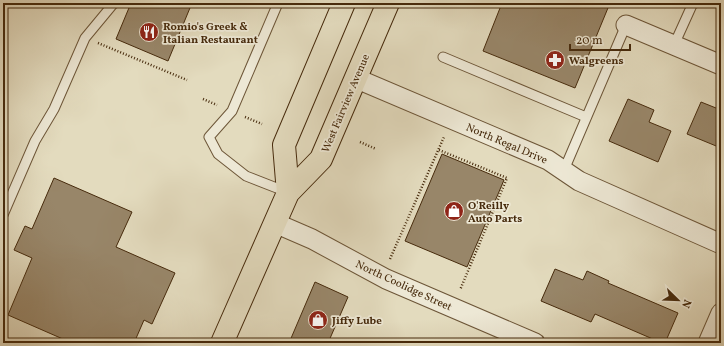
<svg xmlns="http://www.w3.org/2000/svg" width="724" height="346" font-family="Vollkorn,serif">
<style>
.building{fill:#988669;stroke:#462a0c}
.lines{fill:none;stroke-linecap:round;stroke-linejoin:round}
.service-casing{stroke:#6d5638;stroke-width:11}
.minor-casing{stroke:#6d5638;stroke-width:21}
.primary-casing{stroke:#462a0c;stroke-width:24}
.path{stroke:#462a0c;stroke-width:2.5;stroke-dasharray:1 2;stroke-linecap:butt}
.service{stroke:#ede8d5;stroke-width:9}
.minor{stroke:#ede8d5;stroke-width:19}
.primary{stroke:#e3dbbe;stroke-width:22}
.labels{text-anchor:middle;stroke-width:3.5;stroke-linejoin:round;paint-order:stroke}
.poi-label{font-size:11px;font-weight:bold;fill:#462a0c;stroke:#ede8d5;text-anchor:start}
.street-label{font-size:11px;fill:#462a0c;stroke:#ede8d5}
</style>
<rect width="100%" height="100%" fill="#e3dbbe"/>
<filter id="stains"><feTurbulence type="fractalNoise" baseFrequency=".005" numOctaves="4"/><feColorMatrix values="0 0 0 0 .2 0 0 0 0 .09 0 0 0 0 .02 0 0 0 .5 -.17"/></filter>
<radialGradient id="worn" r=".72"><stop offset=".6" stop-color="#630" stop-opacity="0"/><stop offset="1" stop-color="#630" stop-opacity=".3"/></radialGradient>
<!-- building -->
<g class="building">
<path d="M131,3H192L168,61L116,39Z"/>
<path d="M502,3H610L575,88L483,51Z"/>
<path d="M628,99L654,110L649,122L671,131L658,162L609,141Z"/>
<path d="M701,102L721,110V148L687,134Z"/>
<path d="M442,154L504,180L467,267L405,241Z"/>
<path d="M54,178L132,212L116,247L175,273L152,324L144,320L134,343H72L8,315L32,258L14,250L25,226L32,229Z"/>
<path d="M555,269L583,280L587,271L609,281L608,283L678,313L665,343H662L595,314L591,322L541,301Z"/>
<path d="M315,282L348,297L328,343H289Z"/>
</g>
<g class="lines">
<!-- service casing -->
<g class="service-casing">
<g id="service">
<path d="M278,3L232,111L209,137L218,154L246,176L287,192"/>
<path d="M674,45L693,3"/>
<path d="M443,57L586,117"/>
<path d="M564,170L626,25"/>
<path d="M3,215L35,141L54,109L85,38L114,3"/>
</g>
</g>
<!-- minor casing -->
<g class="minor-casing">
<g id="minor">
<path d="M626,25L721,65"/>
<path d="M355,78L548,160L579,181L721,244"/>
<path d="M275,223L312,239L386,279L535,343"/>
<path d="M708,343L721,313"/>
</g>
</g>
<!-- primary casing -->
<g class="primary-casing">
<g id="primary">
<path d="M288,193L284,145L344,3"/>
<path d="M222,343L288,193L321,159L388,3"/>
</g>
</g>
<!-- path -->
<g class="path">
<path d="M98,43L187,80"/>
<path d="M203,99L217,105"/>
<path d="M245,117L262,124"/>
<path d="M360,142L376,149"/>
<path d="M439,150L507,178L460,290"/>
<path d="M390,259L444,137"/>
</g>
<!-- service -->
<use href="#service" class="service"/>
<!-- minor -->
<use href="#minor" class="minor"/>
<!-- primary -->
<use href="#primary" class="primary"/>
</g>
<!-- icons -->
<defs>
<g id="restaurant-disc" transform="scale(1)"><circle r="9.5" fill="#8f2418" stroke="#ede8d5"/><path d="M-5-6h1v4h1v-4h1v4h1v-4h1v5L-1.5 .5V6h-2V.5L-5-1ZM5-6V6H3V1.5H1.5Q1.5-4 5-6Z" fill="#fff"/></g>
<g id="pharmacy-disc" transform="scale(1)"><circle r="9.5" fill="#8f2418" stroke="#ede8d5"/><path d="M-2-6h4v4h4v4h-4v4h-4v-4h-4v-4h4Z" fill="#fff"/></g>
<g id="shop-disc" transform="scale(1)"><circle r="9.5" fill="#8f2418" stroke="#ede8d5"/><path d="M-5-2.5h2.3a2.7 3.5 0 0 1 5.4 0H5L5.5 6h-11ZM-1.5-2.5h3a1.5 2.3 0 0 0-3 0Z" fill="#fff"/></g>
</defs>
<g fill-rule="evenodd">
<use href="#restaurant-disc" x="149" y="32"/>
<use href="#pharmacy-disc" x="555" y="60"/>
<use href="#shop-disc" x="454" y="211"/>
<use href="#shop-disc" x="318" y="320"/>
</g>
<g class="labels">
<!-- poi labels -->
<g class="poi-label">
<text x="163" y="30">Romio's Greek &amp;<tspan x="163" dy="13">Italian Restaurant</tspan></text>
<text x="569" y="64">Walgreens</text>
<text x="468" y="209">O'Reilly<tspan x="468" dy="13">Auto Parts</tspan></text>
<text x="332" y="324">Jiffy Lube</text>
</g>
<!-- street labels -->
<g class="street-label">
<text transform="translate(345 103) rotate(-67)" y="4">West Fairview Avenue</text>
<text transform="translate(507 143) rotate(23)" y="4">North Regal Drive</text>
<text transform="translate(404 285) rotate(25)" y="4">North Coolidge Street</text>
</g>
</g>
<!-- margin -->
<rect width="724" height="346" fill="none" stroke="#e3dbbe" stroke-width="16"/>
<rect x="4" y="4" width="716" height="338" fill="none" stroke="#462a0c" stroke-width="2"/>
<rect x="8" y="8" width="708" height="330" fill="none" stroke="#462a0c"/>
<!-- north arrow -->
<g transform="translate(678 300) rotate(113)" stroke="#ede8d5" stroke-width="3" paint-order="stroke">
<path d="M0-3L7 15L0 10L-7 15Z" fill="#462a0c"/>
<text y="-6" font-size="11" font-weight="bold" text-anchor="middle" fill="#462a0c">N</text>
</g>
<!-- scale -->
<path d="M570 44v6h60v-6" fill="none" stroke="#462a0c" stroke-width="2"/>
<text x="576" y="44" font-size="12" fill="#462a0c" stroke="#ede8d5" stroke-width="3" paint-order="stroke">20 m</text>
<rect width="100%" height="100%" filter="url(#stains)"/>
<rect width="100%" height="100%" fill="url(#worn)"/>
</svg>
